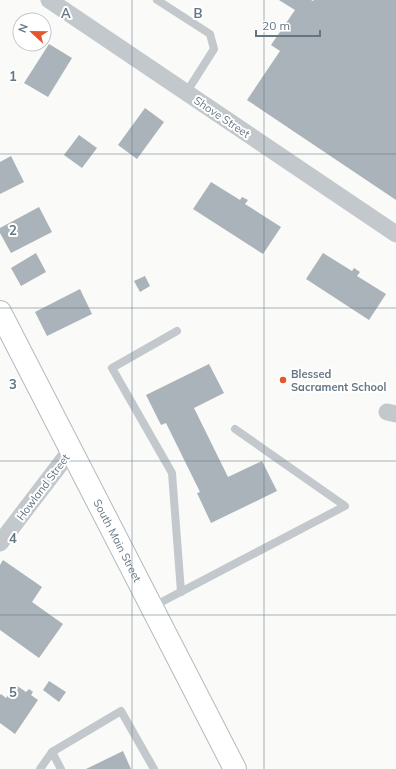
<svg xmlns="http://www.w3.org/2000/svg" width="396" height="769" font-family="Mulish,sans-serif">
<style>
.building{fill:#aab3b9}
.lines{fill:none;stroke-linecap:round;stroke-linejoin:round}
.secondary-casing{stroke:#b3babf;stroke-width:24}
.service{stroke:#c3c8cc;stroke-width:8}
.minor{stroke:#c3c8cc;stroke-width:17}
.secondary{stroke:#fff;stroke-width:22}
.grid{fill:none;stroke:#657683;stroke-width:1;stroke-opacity:0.55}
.poi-dot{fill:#e4572e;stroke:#fff;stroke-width:1.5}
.labels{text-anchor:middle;stroke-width:4;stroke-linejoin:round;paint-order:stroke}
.street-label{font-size:11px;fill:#657683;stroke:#fff}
.poi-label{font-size:11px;font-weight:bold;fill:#657683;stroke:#fff;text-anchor:start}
.grid-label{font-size:13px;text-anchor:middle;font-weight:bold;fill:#657683;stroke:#fff;stroke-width:4;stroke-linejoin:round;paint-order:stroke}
</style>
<rect width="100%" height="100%" fill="#fafaf8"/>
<!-- building -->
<g class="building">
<path d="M279,0H311L313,1L314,0H396V200L247,100L280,51L271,45L295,10Z"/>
<path d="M49,44L72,58L48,97L24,83Z"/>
<path d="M145,108L164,122L137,159L118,145Z"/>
<path d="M79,135L97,148L82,168L64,155Z"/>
<path d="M11,156L24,182L0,194V162Z"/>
<path d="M211,182L240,200L242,197L248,200L245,204L281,227L263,254L193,209Z"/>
<path d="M39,207L52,232L11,253L0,233V228Z"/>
<path d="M36,253L46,272L21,286L11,268Z"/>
<path d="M323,253L352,271L354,268L360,272L357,276L386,294L369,320L306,279Z"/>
<path d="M145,276L150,286L140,292L134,281Z"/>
<path d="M80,289L92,314L47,336L35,312Z"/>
<path d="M209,364L224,393L194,408L228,477L262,461L277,491L211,523L197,493L200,492L166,423L161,425L146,395Z"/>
<path d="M3,560L42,587L32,602L63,624L39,658L0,630V565Z"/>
<path d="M49,681L66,692L59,702L43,690Z"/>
<path d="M16,685L26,692L29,689L33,692L31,695L38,700L15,734L0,723V695L1,694L6,698Z"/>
<path d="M123,751L131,769H86Z"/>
</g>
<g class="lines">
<!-- secondary casing -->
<g class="secondary-casing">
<g id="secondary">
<path id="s1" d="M0,312L235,769"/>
</g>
</g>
<!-- service -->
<g class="service">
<path d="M157,0L210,34L214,49L186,93"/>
<path d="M177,331L112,368L172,473L181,592"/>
<path d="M152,607L345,506L235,429"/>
<path d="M52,752L61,769"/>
<path d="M40,769L52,752L121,711L154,769"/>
</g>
<!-- minor -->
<g class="minor">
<path d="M49,0L396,234"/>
<path d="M387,412L396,414"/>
<path d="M0,543L71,450"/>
</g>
<!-- secondary -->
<use href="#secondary" class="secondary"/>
</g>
<!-- grid -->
<path class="grid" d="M132,0V769M264,0V769M0,154H396M0,308H396M0,461H396M0,615H396"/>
<!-- markers -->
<circle class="poi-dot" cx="283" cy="380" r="4"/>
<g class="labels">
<!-- street labels -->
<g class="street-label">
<text transform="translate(222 117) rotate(34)" y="4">Shove Street</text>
<text transform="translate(43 487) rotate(-53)" y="4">Howland Street</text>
<text dy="4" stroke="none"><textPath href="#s1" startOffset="257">South Main Street</textPath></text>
</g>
<!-- poi labels -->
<g class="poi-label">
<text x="291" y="378">Blessed<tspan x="291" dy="13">Sacrament School</tspan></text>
</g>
</g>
<g class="grid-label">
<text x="66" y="18">A</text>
<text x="198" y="18">B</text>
<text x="13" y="81">1</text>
<text x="13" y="235">2</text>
<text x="13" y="389">3</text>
<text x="13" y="543">4</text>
<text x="13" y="697">5</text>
</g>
<!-- north arrow -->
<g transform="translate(32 32) rotate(292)"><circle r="19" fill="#ffffff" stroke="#c1c8cd"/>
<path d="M0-3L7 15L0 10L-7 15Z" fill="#e4572e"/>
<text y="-6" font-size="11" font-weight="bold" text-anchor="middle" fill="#657683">N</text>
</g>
<!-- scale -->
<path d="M256 30v6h64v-6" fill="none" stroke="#657683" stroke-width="2"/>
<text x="262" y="30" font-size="12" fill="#657683" stroke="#ffffff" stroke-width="3" paint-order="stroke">20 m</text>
</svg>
